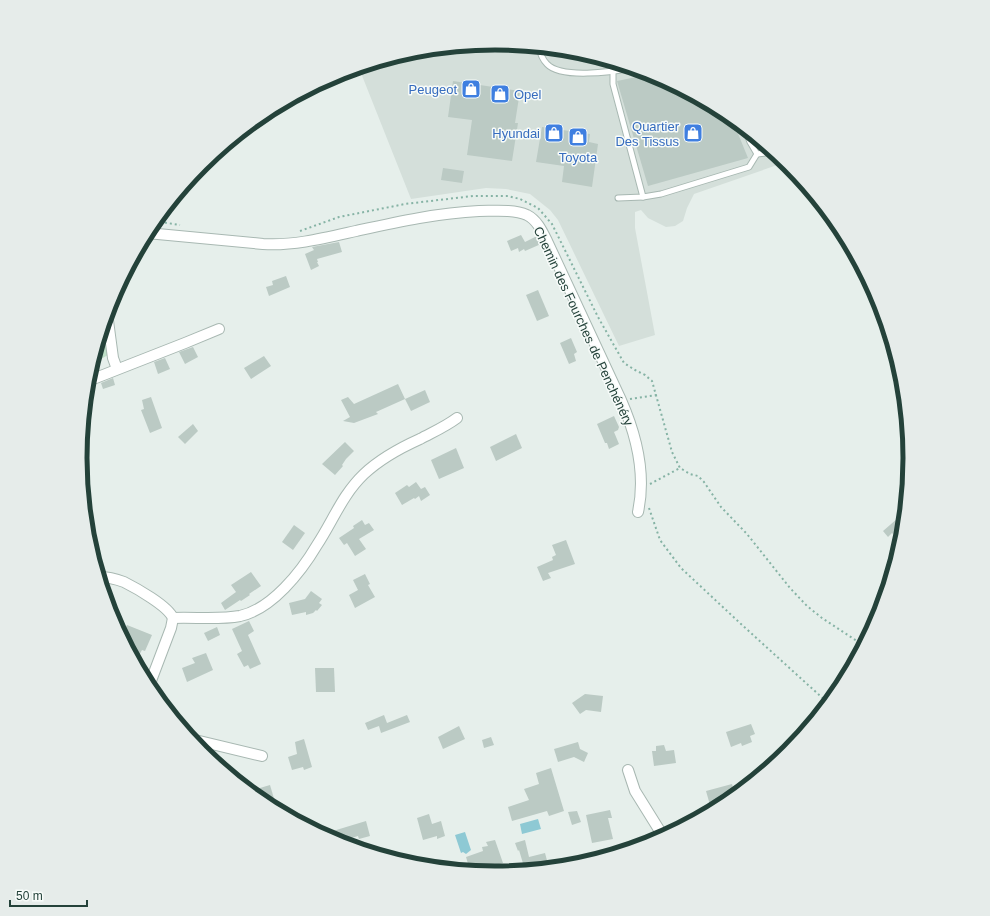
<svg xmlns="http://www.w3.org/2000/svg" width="990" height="916" font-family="Helvetica,sans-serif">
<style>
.built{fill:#d4dfda}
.green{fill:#bfe0c8}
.water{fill:#8ec9d4}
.building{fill:#bbcac4}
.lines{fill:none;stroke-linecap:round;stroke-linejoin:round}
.service-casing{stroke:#a8b8b2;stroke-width:7}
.minor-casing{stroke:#a8b8b2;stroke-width:12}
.path{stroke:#86b3a5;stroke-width:2;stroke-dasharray:2 3;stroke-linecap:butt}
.service{stroke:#fff;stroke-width:5}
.minor{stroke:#fff;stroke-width:10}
.labels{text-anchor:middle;stroke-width:3;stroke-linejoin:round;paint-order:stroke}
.shop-label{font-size:13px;fill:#366cbe;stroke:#f7fbf9;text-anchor:end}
.street-label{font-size:13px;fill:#24423a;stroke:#f7fbf9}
.rim{fill:none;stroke:#24423a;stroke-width:5}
</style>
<rect width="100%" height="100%" fill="#e6efeb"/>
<!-- built -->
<path class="built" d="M495,43L576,51L654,75L726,113L786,162L694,194L687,208L683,221L675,226L666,227L648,218L641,210L635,212V228L655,335L619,346L558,220L550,210L530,194L506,189L486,188L411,199L359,68L414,51Z"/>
<!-- green -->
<path class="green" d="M104,324L108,355L92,364Z"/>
<!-- water -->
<g class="water">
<path d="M538,819L541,829L522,834L520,824Z"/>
<path d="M465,832L471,850L466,854L463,852L461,853L455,835Z"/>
</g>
<!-- building -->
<g class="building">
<path d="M651,74L726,113L732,119L748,158L648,186L617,81Z"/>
<path d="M453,81L520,91L515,123H518L512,161L467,155L472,120L448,117Z"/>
<path d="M542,127L590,134L589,142L598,144L592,187L562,182L564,166L536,162Z"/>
<path d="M443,168L464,171L462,183L441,180Z"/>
<path d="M521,235L525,242L537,236L541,244L525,251L524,249L519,252L518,248L511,251L507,241Z"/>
<path d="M339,242L342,252L317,259L318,262H317L319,266L311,270L305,254L314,250L312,247Z"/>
<path d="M286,276L290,287L269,296L266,287L273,285L272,281Z"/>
<path d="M538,290L549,316L537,321L526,295Z"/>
<path d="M571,338L577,352L574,354L576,361L569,364L560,343Z"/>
<path d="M193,347L198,357L185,364L179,352Z"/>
<path d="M264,356L271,366L251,379L244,368Z"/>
<path d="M165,358L170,369L158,374L154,362Z"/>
<path d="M113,378L115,385L103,389L101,383Z"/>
<path d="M398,384L405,399L376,412L378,414L354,423L343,421L350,417L341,400L348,397L354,404Z"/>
<path d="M425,390L430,402L411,411L405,399Z"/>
<path d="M151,397L162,428L150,433L141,410L144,409L142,400Z"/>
<path d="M614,416L619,427L618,430L614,432L619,444L609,449L607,443H605L597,424Z"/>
<path d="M193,424L198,431L185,444L178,437Z"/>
<path d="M516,434L522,448L496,461L490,447Z"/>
<path d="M345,442L354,451L346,459L342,465L343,466L335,475L322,464Z"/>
<path d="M456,448L464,468L439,479L431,460Z"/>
<path d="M416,482L421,489L425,487L430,495L421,501L419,496L415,499L414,498L402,505L395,493L407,485L409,487Z"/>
<path d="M905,512L902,539L901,542L892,533L888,537L883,531Z"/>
<path d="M362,520L365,525L369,523L374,530L359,539L366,549L355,556L347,543L344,545L339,538L354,528L353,526Z"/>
<path d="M294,525L305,533L293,550L282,542Z"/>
<path d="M566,540L575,564L548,573L551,578L543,581L537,567L553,560L552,557L556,555L552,545Z"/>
<path d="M251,572L261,586L249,594L250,595L241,601L240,600L225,610L221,603L236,592L231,585Z"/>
<path d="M365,574L370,584L368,585L375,597L355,608L349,595L358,590L353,580Z"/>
<path d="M311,591L322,599L319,603L322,605L317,611L316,610L313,613L306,615V612L292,615L289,603L305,599Z"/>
<path d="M249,621L254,631L248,635L261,664L250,669L248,665L244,667L237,654L242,651L232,629Z"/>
<path d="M127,625L152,635L145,651L142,650L138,657L131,653L117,627L124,630Z"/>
<path d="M217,627L220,635L208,641L204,633Z"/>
<path d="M206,653L213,670L187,682L182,668L195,663L192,658Z"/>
<path d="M315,668H334L335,692H316Z"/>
<path d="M585,694L603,696L601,712L586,710L580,714L572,703Z"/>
<path d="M384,715L387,723L407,715L410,722L381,733L379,726L368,730L365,723Z"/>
<path d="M751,724L755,734L750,736L752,742L742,746L741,743L731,747L726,732Z"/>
<path d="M459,726L465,739L443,749L438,737Z"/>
<path d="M491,737L494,745L484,748L482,740Z"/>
<path d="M304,739L312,767L304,770L303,767L292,770L288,757L297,754L295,742Z"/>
<path d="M578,742L580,749L588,753L584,762L574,757L558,762L554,749Z"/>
<path d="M664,745L666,751L674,750L676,763L654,766L652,751H656V746Z"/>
<path d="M551,768L564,811L549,816L547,811L512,821L508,807L529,800L524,789L539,784L536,773Z"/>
<path d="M732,784L735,795L724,804L723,801L710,805L706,791Z"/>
<path d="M270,785L275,802L267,804L250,791Z"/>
<path d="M610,810L612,818H608L613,839L592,843L586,815Z"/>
<path d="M577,811L581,822L572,825L568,812Z"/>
<path d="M429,814L432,824L441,821L445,836L437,839V836L423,840L417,818Z"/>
<path d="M366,821L370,836L359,839L358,836L338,842L323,834Z"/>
<path d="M495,840L503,863L476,870L475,865L469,867L466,857L483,851L482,847L488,846L486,842Z"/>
<path d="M525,840L529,857L545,853L549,868L525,870L519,850L518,851L515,843Z"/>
</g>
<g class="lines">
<!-- service casing -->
<g class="service-casing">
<g id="service">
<path d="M539,47C540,53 542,59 547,64C561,79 612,72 631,68"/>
<path d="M613,72V84L643,197"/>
<path d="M745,129L750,142L757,154"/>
<path d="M757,154L773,152"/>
<path d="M618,198L643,197L661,194L749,167L757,154"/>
</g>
</g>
<!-- minor casing -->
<g class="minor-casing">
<g id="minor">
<path d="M147,233L263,244C294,246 325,238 356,231C397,222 437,213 479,211C494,211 513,209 527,215C537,220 542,231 547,241L621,400C636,434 646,475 638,512"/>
<path d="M107,313L113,358L117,369"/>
<path d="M88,381L185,343L219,329"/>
<path d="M99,577C108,577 116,579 124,582C136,588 168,606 173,618"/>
<path d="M173,618C195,617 219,620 240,616C272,609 301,572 317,545C333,521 342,495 364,474C380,459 400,448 420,439C433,432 445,427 457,418"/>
<path d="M149,686L171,628L173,618"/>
<path d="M191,739L262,756"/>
<path d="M628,770L635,791L663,836"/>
</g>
</g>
<!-- path -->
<g class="path">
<path d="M596,57L599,66"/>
<path d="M155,221L180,225"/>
<path d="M300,231L339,217L405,204L473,196H508L520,199L538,208L552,224L598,317L624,363L635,370L645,375L652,381L672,452L680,468L690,474L698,476L704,482L721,507L747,534L790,588L807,606L822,618L863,645"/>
<path d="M630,399L657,395"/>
<path d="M650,484L680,468"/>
<path d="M649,508L660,540L681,568L741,624L828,703"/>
</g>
<!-- service -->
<use href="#service" class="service"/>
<!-- minor -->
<use href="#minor" class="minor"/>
</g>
<!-- icons -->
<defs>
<g id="shop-square" transform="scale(1)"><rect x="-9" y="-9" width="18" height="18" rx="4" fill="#3f7fe0" stroke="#f7fbf9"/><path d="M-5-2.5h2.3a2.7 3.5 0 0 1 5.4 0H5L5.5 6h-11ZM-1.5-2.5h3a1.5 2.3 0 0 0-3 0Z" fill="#fff"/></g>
</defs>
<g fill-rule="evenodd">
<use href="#shop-square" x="471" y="89"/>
<use href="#shop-square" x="500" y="94"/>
<use href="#shop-square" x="554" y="133"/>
<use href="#shop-square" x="693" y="133"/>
<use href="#shop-square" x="578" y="137"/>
</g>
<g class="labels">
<!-- shop labels -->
<g class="shop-label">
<text x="457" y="94">Peugeot</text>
<text x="514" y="99" text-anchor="start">Opel</text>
<text x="679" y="131">Quartier<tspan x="679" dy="15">Des Tissus</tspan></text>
<text x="540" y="138">Hyundai</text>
<text x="578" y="162" text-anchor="middle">Toyota</text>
</g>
<!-- street labels -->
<g class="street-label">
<text transform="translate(584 326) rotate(65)" y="5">Chemin des Fourches de Penchénéry</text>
</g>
</g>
<!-- crop -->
<path d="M0 0H990V916H0ZM87 458a408 408 0 1 1 816 0a408 408 0 1 1-816 0Z" fill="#e6ecea" fill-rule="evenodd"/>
<path class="rim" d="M87 458a408 408 0 1 1 816 0a408 408 0 1 1-816 0Z"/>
<!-- scale -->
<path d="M10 900v6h77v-6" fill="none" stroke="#24423a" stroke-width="2"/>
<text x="16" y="900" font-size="12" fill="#24423a" stroke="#f7fbf9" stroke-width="3" paint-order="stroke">50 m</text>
</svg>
